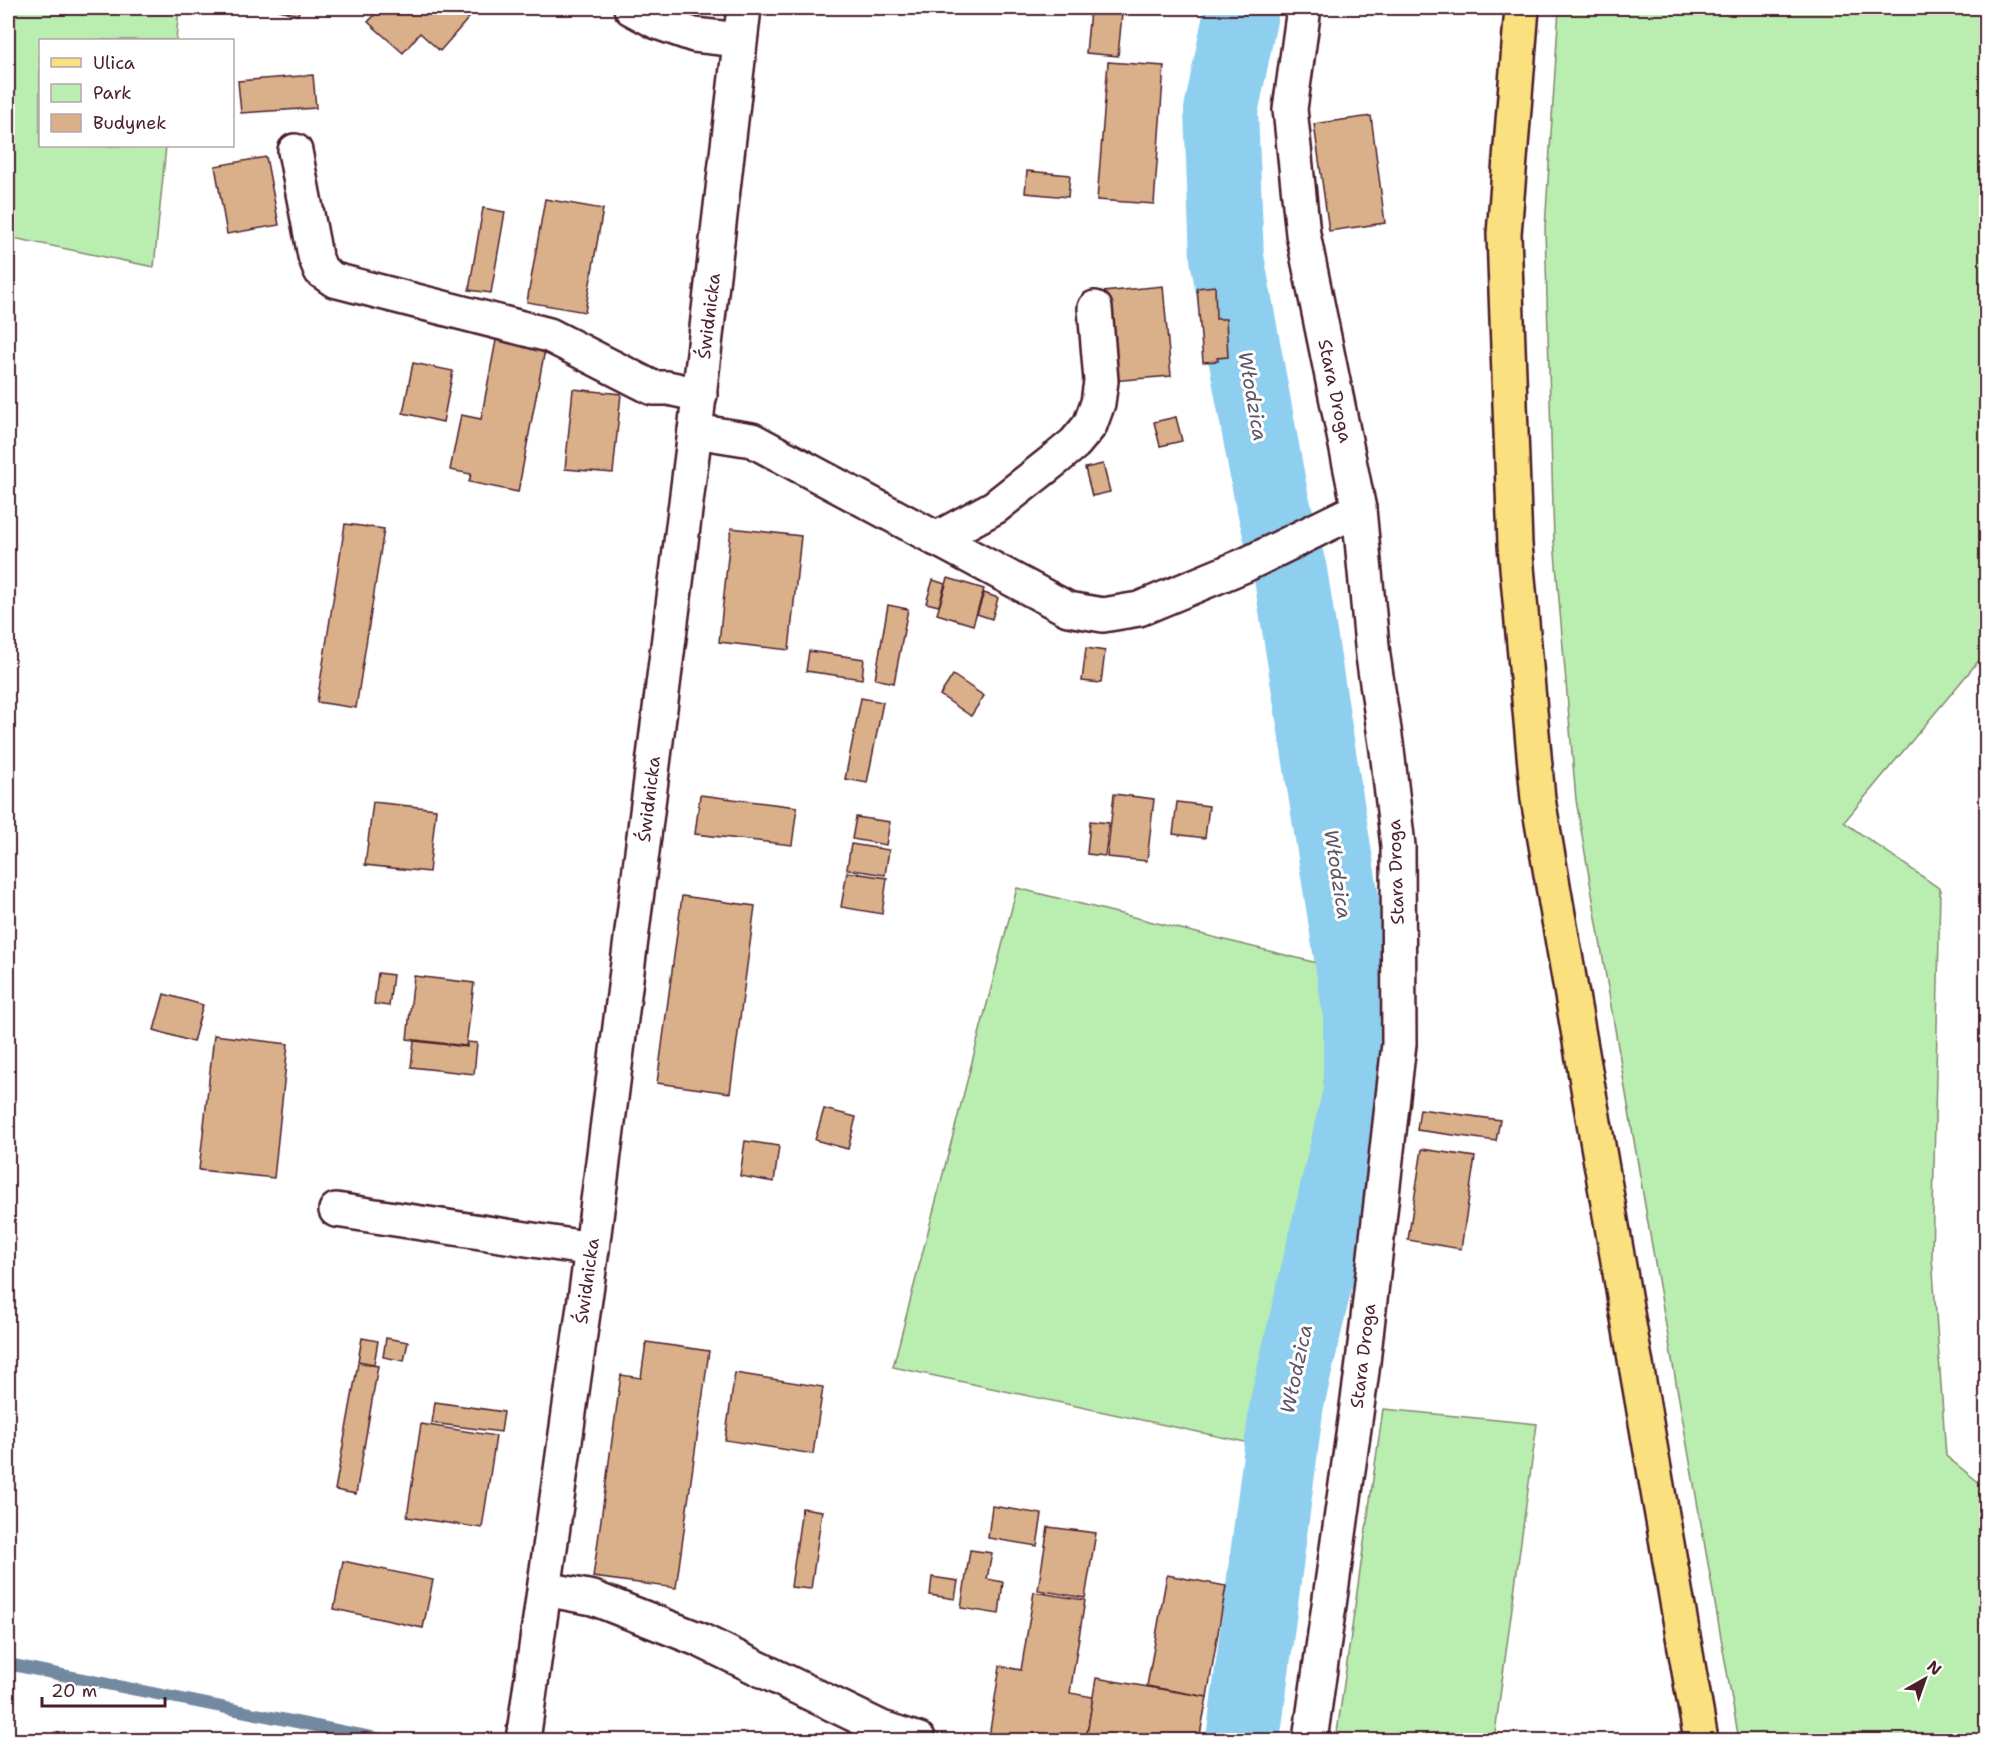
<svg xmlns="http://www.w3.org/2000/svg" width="1994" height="1748" font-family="'Shantell Sans',sans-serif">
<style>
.green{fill:#b9eeb0;stroke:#82866e;stroke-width:1.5}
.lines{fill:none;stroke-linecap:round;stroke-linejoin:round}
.stream{stroke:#7388a1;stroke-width:12}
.river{stroke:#8eceef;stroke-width:74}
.building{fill:#d9b08a;stroke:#4a1f2b;stroke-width:1.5}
.minor-casing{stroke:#4a1f2b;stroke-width:38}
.major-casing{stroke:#4a1f2b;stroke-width:38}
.minor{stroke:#fff;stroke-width:33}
.major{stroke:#fbe080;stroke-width:33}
.labels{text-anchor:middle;stroke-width:6;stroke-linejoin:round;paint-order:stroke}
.street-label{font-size:18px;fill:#4a1f2b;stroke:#fff}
.water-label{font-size:20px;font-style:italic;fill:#5e5466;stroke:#fff}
</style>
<rect width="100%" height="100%" fill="#fff"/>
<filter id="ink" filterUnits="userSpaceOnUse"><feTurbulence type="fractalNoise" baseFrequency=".0167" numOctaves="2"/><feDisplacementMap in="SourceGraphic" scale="12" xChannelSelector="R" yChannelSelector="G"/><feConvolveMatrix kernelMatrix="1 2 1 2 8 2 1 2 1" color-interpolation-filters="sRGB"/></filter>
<g filter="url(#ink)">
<!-- green -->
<g class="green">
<path d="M8,8H179L176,40H40V146H166L154,267L8,237Z"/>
<path d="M1559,8H1986V652L1844,822L1940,889L1932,1257L1946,1456L1986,1488V1740H1739L1648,1223L1576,800L1554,541L1545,228Z"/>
<path d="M1017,888L1325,965L1360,1013V1092L1287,1403L1254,1444L893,1367Z"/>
<path d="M1383,1409L1537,1424L1494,1740H1336Z"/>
</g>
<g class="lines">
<!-- stream -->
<path class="stream" d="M8,1664L386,1740"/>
<!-- river -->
<path class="river" d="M1242,8L1221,111L1227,258L1271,496L1290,571L1360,1013V1092L1287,1403L1243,1740"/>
</g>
<!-- building -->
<g class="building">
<path d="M272,8H300L298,15Z"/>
<path d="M381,8H470L474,12L440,51L420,33L403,53L368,22Z"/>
<path d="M1090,11L1122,14L1118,56L1086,53Z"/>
<path d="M1108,62L1164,66L1154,204L1097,200Z"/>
<path d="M313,75L316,108L241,113L238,81Z"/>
<path d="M1371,116L1385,223L1329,231L1314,124Z"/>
<path d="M266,157L279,225L227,234L215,166Z"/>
<path d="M1027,171L1070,175L1068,197L1025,193Z"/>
<path d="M545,199L603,209L585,312L527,302Z"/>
<path d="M483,208L505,212L491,293L469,290Z"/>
<path d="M1163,286L1171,376L1111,381L1103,292Z"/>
<path d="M1215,286L1216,319H1226L1228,357L1217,358L1218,361L1203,362L1197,288Z"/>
<path d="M497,335L546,344L518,492L469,482L471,474L450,470L461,415L481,419Z"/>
<path d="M413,363L453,371L443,422L403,413Z"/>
<path d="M573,389L621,394L613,473L565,469Z"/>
<path d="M1176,417L1182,441L1160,446L1154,422Z"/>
<path d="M1103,464L1110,492L1092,496L1085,468Z"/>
<path d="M345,524L384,529L356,708L317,702Z"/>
<path d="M731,528L801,536L789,650L719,642Z"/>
<path d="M948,578L984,589L973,625L937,614Z"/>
<path d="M933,580L945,584L939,606L926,603Z"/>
<path d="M984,593L998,598L992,619L977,614Z"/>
<path d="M888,605L908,609L894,683L875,679Z"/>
<path d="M1086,648L1105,651L1101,683L1082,681Z"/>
<path d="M809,651L864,659L862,679L806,671Z"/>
<path d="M953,675L984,696L971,716L940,695Z"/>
<path d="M861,698L883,702L867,783L845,779Z"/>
<path d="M1114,794L1154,799L1147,861L1107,857Z"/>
<path d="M700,795L797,807L792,845L695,834Z"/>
<path d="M373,802L436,809L429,872L365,865Z"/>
<path d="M1177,802L1209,806L1205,838L1173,834Z"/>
<path d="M856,817L890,822L886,845L852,839Z"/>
<path d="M1090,821L1109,823L1105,856L1087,854Z"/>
<path d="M851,844L889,850L885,875L847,869Z"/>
<path d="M847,872L887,878L882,914L841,907Z"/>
<path d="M682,896L755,906L730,1093L657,1083Z"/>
<path d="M378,973L393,975L389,1006L374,1004Z"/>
<path d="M414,976L474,983L466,1046L407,1039Z"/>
<path d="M164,994L203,1005L193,1042L154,1030Z"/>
<path d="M214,1035L288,1044L274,1178L199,1170Z"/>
<path d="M414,1041L467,1047V1042L477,1043L474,1074L411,1067Z"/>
<path d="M824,1109L856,1117L848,1149L815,1140Z"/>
<path d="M1420,1109L1500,1120L1496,1141L1417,1130Z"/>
<path d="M745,1141L779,1146L774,1182L740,1176Z"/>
<path d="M1422,1149L1475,1157L1461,1249L1408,1240Z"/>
<path d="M362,1338L378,1341L374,1364L358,1361Z"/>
<path d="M386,1338L408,1342L404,1361L383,1357Z"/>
<path d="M646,1342L709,1351L676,1588L593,1577L621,1375L641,1378Z"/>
<path d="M358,1363L378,1366L356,1494L335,1490Z"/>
<path d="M735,1373L823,1387L813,1454L725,1440Z"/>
<path d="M435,1402L504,1412L501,1432L432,1423Z"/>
<path d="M421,1424L496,1436L482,1528L407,1517Z"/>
<path d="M992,1506L1042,1514L1037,1546L988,1538Z"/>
<path d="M802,1508L822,1511L811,1589L791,1587Z"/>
<path d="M1048,1527L1096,1533L1085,1598L1038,1590Z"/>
<path d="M970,1550L992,1553L987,1579L1003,1582L999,1614L961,1608Z"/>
<path d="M343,1561L433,1580L423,1628L334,1609Z"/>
<path d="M1167,1575L1226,1586L1207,1697L1147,1686Z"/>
<path d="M932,1577L958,1581L955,1599L930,1595Z"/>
<path d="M1034,1592L1085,1600L1070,1693L1093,1697L1086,1740H1010L989,1737L1000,1666L1021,1670Z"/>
<path d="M1096,1678L1207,1697L1199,1740H1086Z"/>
</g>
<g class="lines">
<!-- minor casing -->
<g class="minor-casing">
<g id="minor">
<path d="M631,8L657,22L694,35L740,40"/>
<path d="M1304,8L1290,109L1303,234L1359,509L1373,656L1387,750L1398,846L1399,1044L1362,1371L1310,1740"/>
<path d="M295,151L315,256L321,271L334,280L549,335L653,388H668L700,395"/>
<path d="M695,431L752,440L1068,609L1103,615L1139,609L1245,565L1359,509"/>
<path d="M936,539L995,507L1057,458L1075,443L1090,425L1098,403L1101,381L1095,308"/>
<path d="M336,1210L592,1249"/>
<path d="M545,1589L593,1598L698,1639L882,1728L919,1740"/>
<path d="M523,1740L592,1249L695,431L744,8"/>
</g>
</g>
<!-- major casing -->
<g class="major-casing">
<path id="major" d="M1522,8L1504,234L1515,545L1538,799L1701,1740"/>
</g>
<!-- minor -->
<use href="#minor" class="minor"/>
<!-- major -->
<use href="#major" class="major"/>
</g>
</g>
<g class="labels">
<!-- street labels -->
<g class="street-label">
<text transform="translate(709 316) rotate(-83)" y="6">Świdnicka</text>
<text transform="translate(1335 391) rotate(78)" y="6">Stara Droga</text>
<text transform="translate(649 799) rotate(-83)" y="6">Świdnicka</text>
<text transform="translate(1396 872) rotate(-92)" y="6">Stara Droga</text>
<text transform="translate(587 1281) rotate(-82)" y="6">Świdnicka</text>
<text transform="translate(1363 1356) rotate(-83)" y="6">Stara Droga</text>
</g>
<!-- water labels -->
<g class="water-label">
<text transform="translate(1253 396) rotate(80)" y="7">Włodzica</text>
<text transform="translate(1338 874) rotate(81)" y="7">Włodzica</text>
<text transform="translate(1296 1369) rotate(-78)" y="7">Włodzica</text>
</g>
</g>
<!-- margin -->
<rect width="1994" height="1748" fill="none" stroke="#fff" stroke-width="30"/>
<rect x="15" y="15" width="1964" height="1718" fill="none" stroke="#4a1f2b" stroke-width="2" filter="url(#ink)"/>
<!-- legend -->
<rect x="39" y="39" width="195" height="108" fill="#ffffff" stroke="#b7a5aa" stroke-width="1.5"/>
<rect x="51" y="58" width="30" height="9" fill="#fbe080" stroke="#b7a5aa" stroke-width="1.5"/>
<text x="93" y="69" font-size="18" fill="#4a1f2b">Ulica</text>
<rect x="51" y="84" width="30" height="18" fill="#b9eeb0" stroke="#b7a5aa" stroke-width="1.5"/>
<text x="93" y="99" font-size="18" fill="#4a1f2b">Park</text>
<rect x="51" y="114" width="30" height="18" fill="#d9b08a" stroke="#b7a5aa" stroke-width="1.5"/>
<text x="93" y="129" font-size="18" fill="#4a1f2b">Budynek</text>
<!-- north arrow -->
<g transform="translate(1925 1679) rotate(40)" stroke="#ffffff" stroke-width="4.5" paint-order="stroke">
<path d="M0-4.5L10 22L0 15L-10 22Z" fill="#4a1f2b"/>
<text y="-9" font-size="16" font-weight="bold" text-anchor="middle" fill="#4a1f2b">N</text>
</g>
<!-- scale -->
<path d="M42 1697v9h123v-9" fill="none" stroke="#4a1f2b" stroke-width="3"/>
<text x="51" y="1697" font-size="18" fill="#4a1f2b" stroke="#ffffff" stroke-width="4.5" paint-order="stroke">20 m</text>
</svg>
